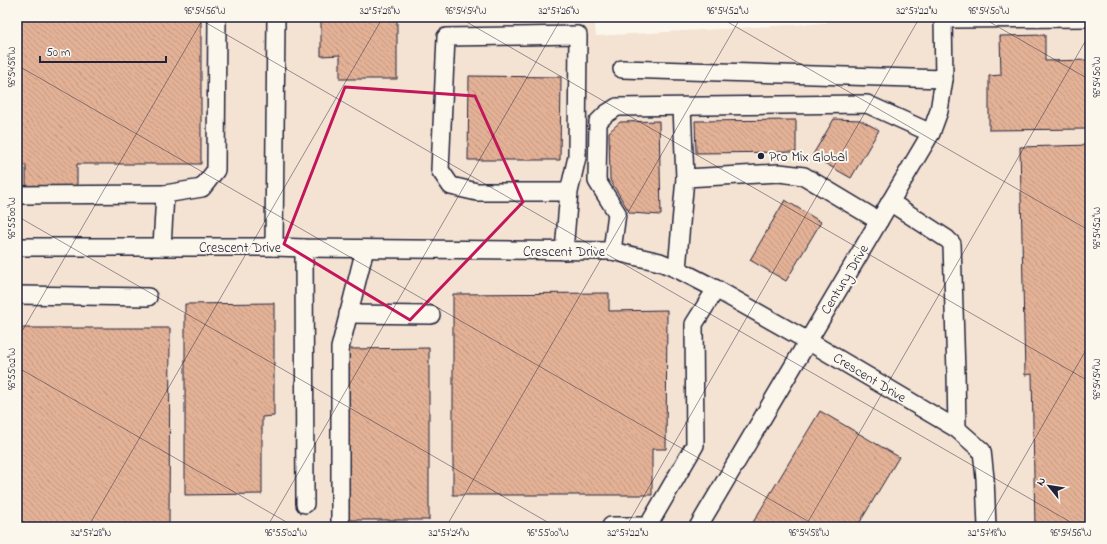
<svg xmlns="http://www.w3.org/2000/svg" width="1107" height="544" font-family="'Indie Flower',sans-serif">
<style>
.built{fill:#f4e2d2}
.building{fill:url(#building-back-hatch);stroke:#22223b}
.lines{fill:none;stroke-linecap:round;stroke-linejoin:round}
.minor-casing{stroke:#22223b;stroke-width:20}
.minor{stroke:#fbf7ec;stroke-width:17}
.marked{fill:none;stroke:#c2185b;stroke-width:3;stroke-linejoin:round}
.ticks{fill:none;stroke:#22223b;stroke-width:1;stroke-opacity:0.45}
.poi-dot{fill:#22223b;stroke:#fbf7ec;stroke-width:1.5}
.labels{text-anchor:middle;stroke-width:4;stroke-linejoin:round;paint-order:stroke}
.poi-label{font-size:14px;fill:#22223b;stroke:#fbf7ec;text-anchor:start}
.street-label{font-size:14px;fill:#22223b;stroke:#fbf7ec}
.neatline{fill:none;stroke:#22223b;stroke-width:1.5}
.ticks-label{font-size:10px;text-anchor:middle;fill:#22223b}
</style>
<defs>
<pattern id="building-back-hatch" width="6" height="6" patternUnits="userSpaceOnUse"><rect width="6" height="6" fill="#e3b196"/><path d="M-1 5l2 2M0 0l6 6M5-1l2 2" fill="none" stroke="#c29882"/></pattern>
</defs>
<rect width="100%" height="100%" fill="#fbf7ec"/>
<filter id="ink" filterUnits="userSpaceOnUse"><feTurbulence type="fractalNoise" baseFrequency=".025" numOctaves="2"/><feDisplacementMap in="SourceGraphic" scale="8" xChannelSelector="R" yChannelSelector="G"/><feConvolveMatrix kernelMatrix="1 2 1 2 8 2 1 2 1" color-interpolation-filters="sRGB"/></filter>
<g filter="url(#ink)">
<!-- built -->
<path class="built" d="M17,17H594L596,36L827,23V17H1090V527H17Z"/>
<!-- building -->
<g class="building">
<path d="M17,17H201V164H77V191H26V165H17Z"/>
<path d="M321,17H397V79H340V55L321,56Z"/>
<path d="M1045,35V61L1090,60V129L989,130V76L1001,75L1000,36Z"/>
<path d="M469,76L561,77L560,160H468Z"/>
<path d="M834,119L860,120L879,130L851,178L812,156Z"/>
<path d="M796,120V152L696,153L695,121Z"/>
<path d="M659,121L661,215L630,213L610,180L609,132L620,122Z"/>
<path d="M1090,145V527H1035L1032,374L1025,375L1020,147Z"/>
<path d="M785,200L821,222L786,281L750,260Z"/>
<path d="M609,293V311L667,310L666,449H652V495H453V294Z"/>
<path d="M274,303V416L262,417V494L185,495V304Z"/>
<path d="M17,328H170L169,527H17Z"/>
<path d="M429,348V520H348V349Z"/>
<path d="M820,411L899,457L857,527H758L752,524Z"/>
</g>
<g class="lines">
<!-- minor casing -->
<g class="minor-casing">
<g id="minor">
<path d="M943,19L1088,18"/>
<path d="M622,69L944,79"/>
<path d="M682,107L685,178"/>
<path d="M165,194L202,188L216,170L217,17"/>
<path d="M17,195L165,194L162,247"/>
<path d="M890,202L947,239L952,244L956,373L957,429"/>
<path d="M17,247H274L304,248L612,251L660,262L677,269L716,289L808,341L957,429L982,451L985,478L987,527"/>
<path d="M274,247L276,17"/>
<path d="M304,248L305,504"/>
<path d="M564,251L569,192L577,157L578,35L446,37L440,170L451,186L477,192H569"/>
<path d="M612,251L617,213L597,181L598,122L606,114L617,107L867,104L931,133"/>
<path d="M677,269L685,178L779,173L804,176L879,221"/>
<path d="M17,295L148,297"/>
<path d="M348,314L431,315"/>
<path d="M340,527V348L365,249"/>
<path d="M611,527V526H648L695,445L694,324L716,289"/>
<path d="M698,527L931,133L939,111L944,79L943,17"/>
</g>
</g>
<!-- minor -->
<use href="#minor" class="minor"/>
</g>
</g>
<!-- marked area -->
<path class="marked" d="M345,87L475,96L523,202L410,320L284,244Z"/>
<!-- ticks -->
<path class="ticks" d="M196,17L1079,527M458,17L1090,382M719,17L1090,231M981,17L1090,80M17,30L25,17M17,65L818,527M17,216L556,527M17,340L204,17M17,367L295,527M17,518L33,527M88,527L383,17M267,527L562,17M446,527L741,17M626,527L920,17M805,527L1090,33M984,527L1090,343"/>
<!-- markers -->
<circle class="poi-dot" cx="761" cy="156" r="4"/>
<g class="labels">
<!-- poi labels -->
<g class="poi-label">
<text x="769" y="161">Pro Mix Global</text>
</g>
<!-- street labels -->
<g class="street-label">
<text x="240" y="252">Crescent Drive</text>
<text x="564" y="256">Crescent Drive</text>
<text transform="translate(844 279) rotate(-59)" y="5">Century Drive</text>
<text transform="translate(870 377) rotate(31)" y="5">Crescent Drive</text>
</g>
</g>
<!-- margin -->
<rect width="1107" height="544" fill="none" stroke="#fbf7ec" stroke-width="44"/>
<!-- north arrow -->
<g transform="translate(1049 486) rotate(300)" stroke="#fbf7ec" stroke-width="3" paint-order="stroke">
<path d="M0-3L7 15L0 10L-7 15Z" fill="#22223b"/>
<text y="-6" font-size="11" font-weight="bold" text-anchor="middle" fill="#22223b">N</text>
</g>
<!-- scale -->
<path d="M40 56v6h126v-6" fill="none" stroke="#22223b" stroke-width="2"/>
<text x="46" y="56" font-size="12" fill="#22223b" stroke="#fbf7ec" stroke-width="3" paint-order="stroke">50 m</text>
<rect x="22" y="22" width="1063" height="500" class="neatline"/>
<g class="ticks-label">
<text x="205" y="14">96°54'56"W</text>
<text x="380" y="14">32°57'28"N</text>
<text x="466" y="14">96°54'54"W</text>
<text x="559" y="14">32°57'26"N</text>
<text x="728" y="14">96°54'52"W</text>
<text x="917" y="14">32°57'22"N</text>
<text x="989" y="14">96°54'50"W</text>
<text transform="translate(11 67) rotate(-90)" y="4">96°54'58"W</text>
<text transform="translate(1096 77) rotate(-90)" y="4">96°54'50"W</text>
<text transform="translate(11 218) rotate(-90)" y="4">96°55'00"W</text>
<text transform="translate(1096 228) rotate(-90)" y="4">96°54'52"W</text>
<text transform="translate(11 369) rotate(-90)" y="4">96°55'02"W</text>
<text transform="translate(1096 379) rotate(-90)" y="4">96°54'54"W</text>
<text x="91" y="536">32°57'28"N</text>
<text x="286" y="536">96°55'02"W</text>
<text x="449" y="536">32°57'24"N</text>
<text x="548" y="536">96°55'00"W</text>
<text x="628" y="536">32°57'22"N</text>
<text x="809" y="536">96°54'58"W</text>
<text x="987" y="536">32°57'18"N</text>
<text x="1071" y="536">96°54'56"W</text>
</g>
</svg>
